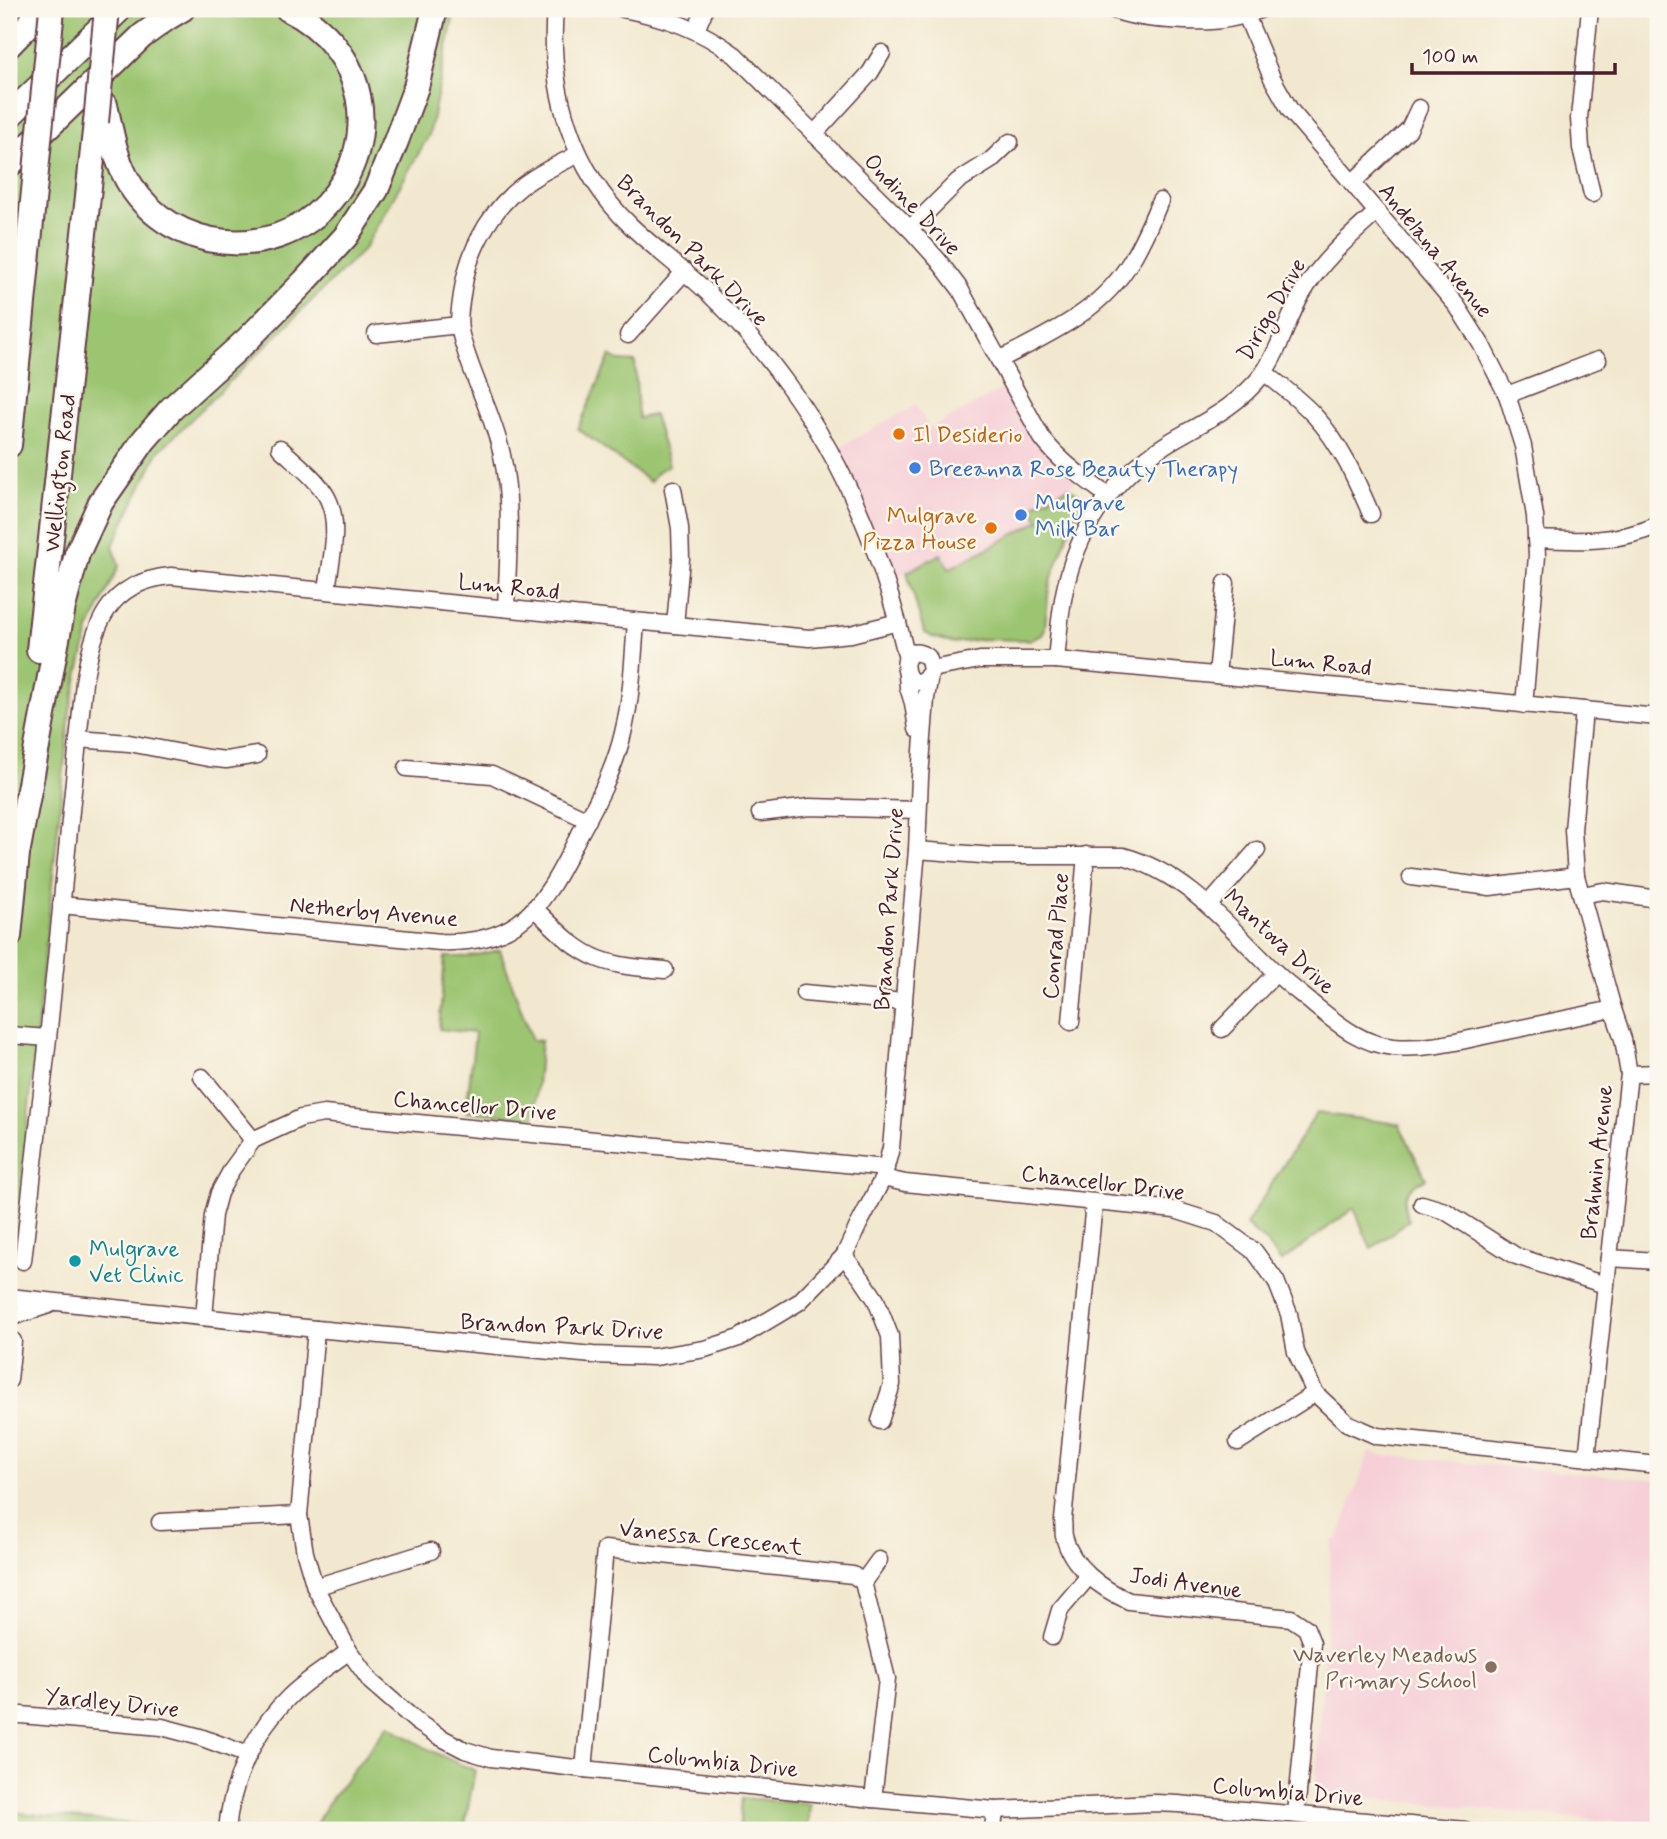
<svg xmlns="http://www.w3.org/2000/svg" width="1667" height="1839" font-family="Mynerve,sans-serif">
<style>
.built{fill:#f6cfd7}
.green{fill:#9cc571;stroke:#73724e;stroke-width:2}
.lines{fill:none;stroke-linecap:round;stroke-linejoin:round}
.minor-casing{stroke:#633d44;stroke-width:19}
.highway-casing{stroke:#633d44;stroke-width:28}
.minor{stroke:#fff;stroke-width:16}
.highway{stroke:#fff;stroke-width:24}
.highway-bridge-casing{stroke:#633d44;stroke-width:28;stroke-linecap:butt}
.highway-bridge{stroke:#fff;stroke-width:24}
.food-dot{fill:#e8710a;stroke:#fbf7ec;stroke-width:2.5}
.shop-dot{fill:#3f7fe0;stroke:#fbf7ec;stroke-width:2.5}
.culture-dot{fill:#0f9aa8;stroke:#fbf7ec;stroke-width:2.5}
.education-dot{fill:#8d6e63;stroke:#fbf7ec;stroke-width:2.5}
.labels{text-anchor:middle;stroke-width:5;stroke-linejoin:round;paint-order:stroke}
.street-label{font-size:23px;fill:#4a1f2b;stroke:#fbf7ec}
.food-label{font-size:23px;fill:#c56008;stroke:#fbf7ec;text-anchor:start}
.shop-label{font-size:23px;fill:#366cbe;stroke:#fbf7ec;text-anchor:start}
.culture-label{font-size:23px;fill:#0d838f;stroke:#fbf7ec;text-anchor:start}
.education-label{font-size:23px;fill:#785e54;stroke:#fbf7ec;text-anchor:end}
</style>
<rect width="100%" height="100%" fill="#fbf7ec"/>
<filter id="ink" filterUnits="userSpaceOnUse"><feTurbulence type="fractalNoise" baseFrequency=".0143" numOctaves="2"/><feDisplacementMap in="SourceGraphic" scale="14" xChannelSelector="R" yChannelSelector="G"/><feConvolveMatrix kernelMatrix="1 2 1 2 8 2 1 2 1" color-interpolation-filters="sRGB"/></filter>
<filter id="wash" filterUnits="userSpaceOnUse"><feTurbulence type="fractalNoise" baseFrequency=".00686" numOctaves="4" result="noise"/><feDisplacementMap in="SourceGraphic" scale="28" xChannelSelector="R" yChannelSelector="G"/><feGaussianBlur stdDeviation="1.57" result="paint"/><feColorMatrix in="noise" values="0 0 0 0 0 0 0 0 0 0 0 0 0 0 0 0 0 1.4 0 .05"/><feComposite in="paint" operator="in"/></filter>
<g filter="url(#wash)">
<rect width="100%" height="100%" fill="#f2e8cf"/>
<!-- built -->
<g class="built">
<path d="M1010,385L1077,477L1069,487L1032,506L1040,521L949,569L941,555L890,580L834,450L916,405L929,429Z"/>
<path d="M1369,1452L1380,1455L1658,1480V1826L1315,1793L1332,1540H1338Z"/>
</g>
<!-- green -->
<g class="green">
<path d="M9,9H455L429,135L364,249L158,452L113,545L119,566L89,630L70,710L14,1252H9Z"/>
<path d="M610,356L619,361L635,362L638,418L654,415L669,465L657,472L650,482L578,429Z"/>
<path d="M1069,487L1081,496L1082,507L1068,534L1051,580L1048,594L1045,628L1042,635L1031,640L982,639L954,643L932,637L924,632L907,572L941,554L949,569L1039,521L1032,506Z"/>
<path d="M500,950L532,1040L541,1041L534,1118L466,1112L475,1033L439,1029L445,957H468Z"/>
<path d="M1316,1113L1399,1124L1426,1179C1406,1185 1399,1202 1409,1220L1371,1249L1354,1208L1281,1262L1267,1243L1246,1225Z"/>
<path d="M388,1725C418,1744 442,1758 475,1770L464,1830H313L326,1806Z"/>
<path d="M742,1798L810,1804L808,1830H739Z"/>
<path d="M9,1812L156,1826V1830H9Z"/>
</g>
</g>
<g filter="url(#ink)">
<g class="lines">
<!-- minor casing -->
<g class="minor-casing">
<g id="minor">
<path d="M555,9C548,89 572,170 631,226C655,249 683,269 707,292C737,320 763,351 787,384C847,466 884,560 907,659"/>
<path d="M623,9C668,18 698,28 735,55L910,229L938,260L960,289L1042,438C1060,462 1085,479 1108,496"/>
<path d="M1111,9C1130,17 1149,19 1170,20C1203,23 1231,22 1262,9"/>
<path d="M1590,9L1579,118L1581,148L1592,194"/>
<path d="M1246,15L1272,78L1290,110L1457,306L1481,344L1507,395L1523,446L1535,516L1537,556L1524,705"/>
<path d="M696,30L705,9"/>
<path d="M814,134L870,73L882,53"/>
<path d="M1352,183L1409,129L1419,108"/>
<path d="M910,229L958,181L990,161L1010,142"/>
<path d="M376,334L459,325"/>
<path d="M628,335L685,271"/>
<path d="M999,360C1045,336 1096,314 1126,269C1140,248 1150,225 1160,201"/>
<path d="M1264,372C1281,386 1299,399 1314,415C1340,443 1356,479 1371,514"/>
<path d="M1507,395L1598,360"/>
<path d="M280,448C296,463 318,479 328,499C341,526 330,563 327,591"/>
<path d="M673,489L680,528L681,559L675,625"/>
<path d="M1536,539C1578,541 1619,543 1658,525"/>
<path d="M506,608C508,557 513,506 502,455C493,413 471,376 461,335C457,320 461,303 463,288C470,245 495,202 532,179C547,169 563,162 579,154"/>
<path d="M1056,660C1059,633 1060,606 1067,581C1081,523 1118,474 1168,443C1203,422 1236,408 1262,375C1280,351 1287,319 1302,294C1321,261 1349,237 1377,212"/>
<path d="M931,669L980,660H1056L1658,717"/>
<path d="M1217,675L1226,583"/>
<path d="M907,676L908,687L913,703L917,729"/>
<path d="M1584,710L1573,830L1576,876L1613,1009L1623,1039L1629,1074L1587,1458"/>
<path d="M78,739L129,743L208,758L226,760L257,755"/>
<path d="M407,768L492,775L588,820"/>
<path d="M760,813L810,807L918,810"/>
<path d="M917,850L994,856H1123C1188,874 1228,926 1274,971C1286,983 1301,994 1314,1005C1338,1024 1361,1044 1393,1047C1427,1050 1460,1041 1493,1034C1533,1026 1573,1017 1613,1009"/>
<path d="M1411,877L1490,887L1576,876"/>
<path d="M1582,895L1603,891L1658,899"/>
<path d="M61,905L441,942C468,943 495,939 518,923C545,904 561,870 576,841C595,806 614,772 623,733C632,697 633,659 636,622"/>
<path d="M1209,905L1257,850"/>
<path d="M534,908C554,927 573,949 599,959C620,967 643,968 665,970"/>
<path d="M804,993L904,1002"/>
<path d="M1071,1022L1086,855"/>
<path d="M1222,1029L1276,973"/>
<path d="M9,1035L48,1038"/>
<path d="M1629,1074L1658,1073"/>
<path d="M202,1077L253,1140"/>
<path d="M883,1178L905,1183L1175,1210L1216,1223L1255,1252L1276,1281L1289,1314L1296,1352L1315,1393L1347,1423L1377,1436L1658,1465"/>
<path d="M1094,1203L1063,1520C1064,1525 1063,1531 1064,1536C1071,1567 1102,1589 1129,1601L1291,1618L1306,1628L1312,1643L1296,1814"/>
<path d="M1422,1204L1445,1211L1516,1256L1605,1285"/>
<path d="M844,1256L862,1279L876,1300L890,1336L892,1384L880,1421"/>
<path d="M1609,1258L1658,1261"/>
<path d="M23,1261L48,1038L84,682C94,626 106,582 171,576L809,638L851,634L898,622"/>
<path d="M9,1297L316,1329L593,1355L654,1357L705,1349L739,1338L799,1302L844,1256L858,1226L883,1178L891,1148L917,850L920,777L926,698L931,669L928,657C892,635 904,706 930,673"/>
<path d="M204,1317L213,1215L219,1193L232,1169L253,1140L301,1118L324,1114L886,1168"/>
<path d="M9,1318L49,1305"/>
<path d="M316,1329L299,1515L305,1553L315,1587L349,1651L371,1682L417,1722L440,1737L465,1750L491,1758L584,1769L873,1799L995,1810L1155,1803L1178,1804L1465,1830"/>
<path d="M9,1380L13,1341"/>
<path d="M1238,1442L1315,1393"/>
<path d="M160,1522L299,1515"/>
<path d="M863,1582L879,1560"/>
<path d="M315,1587L431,1551"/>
<path d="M1052,1637L1060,1610L1089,1576"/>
<path d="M9,1714L162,1727L200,1737L248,1755"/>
<path d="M584,1769L605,1549L853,1575L863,1582L887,1679L873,1799"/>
<path d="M227,1830C231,1783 254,1731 288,1698C304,1681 330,1666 349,1651"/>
<path d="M993,1830L995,1810"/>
</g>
</g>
<!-- highway casing -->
<g class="highway-casing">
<g id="highway">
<path d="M9,45L44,9"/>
<path d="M105,105C111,132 115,161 131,186C172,251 272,263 326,205C385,141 366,47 288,9"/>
<path d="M9,116L120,9"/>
<path d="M9,165L142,36L167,18L182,9"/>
<path d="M9,445L35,181"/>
<path d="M39,650L96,122"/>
<path d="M18,849L63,607L77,554L101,502L144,440L171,409L248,339L304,282L346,236L376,190L396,141L416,87L435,9"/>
<path d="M9,936L19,833"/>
</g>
</g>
<!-- minor -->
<use href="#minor" class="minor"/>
<!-- highway -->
<use href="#highway" class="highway"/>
<!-- highway-bridge casing -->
<g class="highway-bridge-casing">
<g id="highway-bridge">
<path d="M96,122L107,9"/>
<path d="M35,181L52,9"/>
</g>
</g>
<!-- highway-bridge -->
<use href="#highway-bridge" class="highway-bridge"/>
</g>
</g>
<!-- markers -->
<g class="food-dot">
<circle cx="899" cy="434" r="7"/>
<circle cx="991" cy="528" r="7"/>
</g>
<g class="shop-dot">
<circle cx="915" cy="468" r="7"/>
<circle cx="1021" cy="515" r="7"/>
</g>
<circle class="culture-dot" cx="75" cy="1261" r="7"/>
<circle class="education-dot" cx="1491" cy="1667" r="7"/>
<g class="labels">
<!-- street labels -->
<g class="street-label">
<text transform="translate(913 204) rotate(47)" y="8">Ondine Drive</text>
<text transform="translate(693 250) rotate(45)" y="8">Brandon Park Drive</text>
<text transform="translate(1436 250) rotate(51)" y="8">Andelana Avenue</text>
<text transform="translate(1271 309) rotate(-60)" y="8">Dirigo Drive</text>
<text transform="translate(59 473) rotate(-84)" y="8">Wellington Road</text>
<text transform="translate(509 586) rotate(6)" y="8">Lum Road</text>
<text transform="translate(1321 662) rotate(6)" y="8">Lum Road</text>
<text transform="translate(888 909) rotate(-86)" y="8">Brandon Park Drive</text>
<text transform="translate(374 911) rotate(5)" y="8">Netherby Avenue</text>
<text transform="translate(1055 936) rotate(-85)" y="8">Conrad Place</text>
<text transform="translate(1280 941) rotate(43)" y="8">Mantova Drive</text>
<text transform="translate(475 1105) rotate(5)" y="8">Chancellor Drive</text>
<text transform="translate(1596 1162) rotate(-84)" y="8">Brahmin Avenue</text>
<text transform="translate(1103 1182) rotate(7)" y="8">Chancellor Drive</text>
<text transform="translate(562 1326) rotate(3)" y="8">Brandon Park Drive</text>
<text transform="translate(711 1537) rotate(6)" y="8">Vanessa Crescent</text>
<text transform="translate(1186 1582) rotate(8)" y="8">Jodi Avenue</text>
<text transform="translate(112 1702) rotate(6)" y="8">Yardley Drive</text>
<text transform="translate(723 1761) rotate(6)" y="8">Columbia Drive</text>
<text transform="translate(1288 1791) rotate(5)" y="8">Columbia Drive</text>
</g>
<!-- food labels -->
<g class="food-label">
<text x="913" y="442">Il Desiderio</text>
<text x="977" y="523" text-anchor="end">Mulgrave<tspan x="977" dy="26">Pizza House</tspan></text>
</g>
<!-- shop labels -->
<g class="shop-label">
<text x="929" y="476">Breeanna Rose Beauty Therapy</text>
<text x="1035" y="510">Mulgrave<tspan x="1035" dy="26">Milk Bar</tspan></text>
</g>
<!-- culture labels -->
<g class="culture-label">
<text x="89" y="1256">Mulgrave<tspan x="89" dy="26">Vet Clinic</tspan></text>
</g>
<!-- education labels -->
<g class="education-label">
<text x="1477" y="1662">Waverley Meadows<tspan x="1477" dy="26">Primary School</tspan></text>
</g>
</g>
<!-- margin -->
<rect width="1667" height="1839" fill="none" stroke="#fbf7ec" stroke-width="35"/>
<!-- scale -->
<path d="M1412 63v10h203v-10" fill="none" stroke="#4a1f2b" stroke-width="3.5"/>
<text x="1422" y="63" font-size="21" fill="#4a1f2b" stroke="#fbf7ec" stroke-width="5" paint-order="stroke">100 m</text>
</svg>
